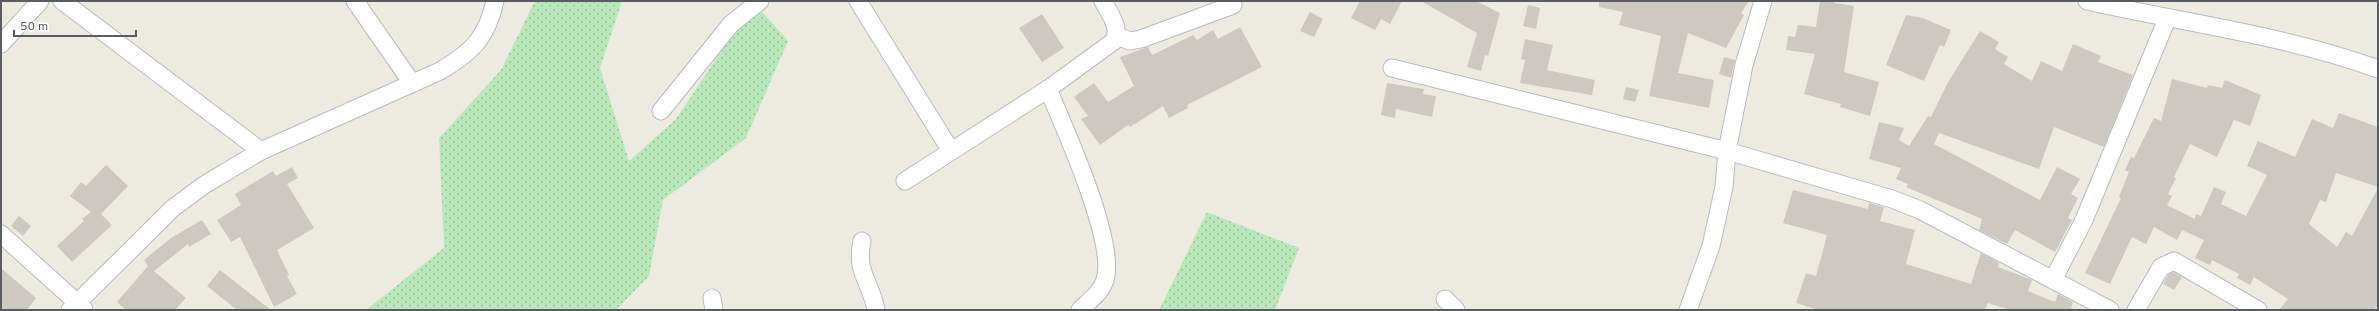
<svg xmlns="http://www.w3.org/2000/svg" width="2379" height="311" font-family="Overpass,sans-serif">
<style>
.green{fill:url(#green-dots)}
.building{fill:#cdc9c1}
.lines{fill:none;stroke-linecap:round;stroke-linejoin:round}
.minor-casing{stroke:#b8bbc0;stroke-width:19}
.minor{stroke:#fff;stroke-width:17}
</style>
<defs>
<pattern id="green-dots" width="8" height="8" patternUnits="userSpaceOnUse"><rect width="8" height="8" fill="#b9e8ba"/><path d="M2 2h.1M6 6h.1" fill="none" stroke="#99bf9b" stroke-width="1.8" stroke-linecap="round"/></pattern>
</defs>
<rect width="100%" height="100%" fill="#edebe0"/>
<!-- green -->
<g class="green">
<path d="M535,1H622L600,68L629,161L676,119L754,2L788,41L746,138L663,200L649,276L616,310H366L444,248L439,138L501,70Z"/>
<path d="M1207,212L1299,248L1275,310H1159Z"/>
</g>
<!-- building -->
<g class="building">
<path d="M1360,1H1402L1390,24L1381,19L1375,30L1351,18Z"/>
<path d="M1421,1H1476L1500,13L1488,56L1485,55L1481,71L1467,67L1477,33Z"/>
<path d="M1599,1H1749L1741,13L1744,15L1726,48L1688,33L1678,73L1714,80L1709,108L1649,96L1661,36L1619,25L1623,12L1599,7Z"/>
<path d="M1820,1H1835L1834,3L1854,6L1844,72L1879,82L1870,116L1840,107L1841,104L1804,94L1815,54L1786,50L1788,36L1795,37L1798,25L1816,27Z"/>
<path d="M1528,5L1540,8L1536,29L1523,26Z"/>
<path d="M1310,12L1323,19L1314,37L1300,31Z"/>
<path d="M1042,14L1064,48L1042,62L1019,28Z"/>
<path d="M1906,15L1923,18L1951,30L1944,47L1940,45L1924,81L1886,65Z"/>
<path d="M1240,27L1262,67L1187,105L1188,108L1169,118L1163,106L1130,127L1128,125L1100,145L1081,119L1088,116L1074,97L1094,83L1108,102L1134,86L1120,57L1148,47L1152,55L1193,35L1197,40L1213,30L1218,39Z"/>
<path d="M1980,31L1999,42L1995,49L2008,57L2004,64L2032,81L2041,61L2062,71L2073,44L2101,56L2098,62L2133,75L2104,147L2054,127L2039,169L1939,133L1934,144L2040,200L2057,167L2080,179L2071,194L2078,198L2068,218L2072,220L2055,252L2015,230L2007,244L1979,230L1982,219L1906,187L1908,184L1896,179L1901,168L1869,159L1879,122L1904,128L1899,140L1909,146L1928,116L1931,117L1947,84Z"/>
<path d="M1525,39L1553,45L1547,70L1595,80L1592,95L1520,83L1525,60L1521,59Z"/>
<path d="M1724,57L1735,60L1731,78L1719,74Z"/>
<path d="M2172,79L2207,88L2208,85L2222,88L2225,80L2261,95L2250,126L2234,120L2217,157L2190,144L2174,177L2176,178L2168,194L2172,196L2167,205L2195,219L2196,214L2201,216L2214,187L2226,192L2221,204L2246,216L2267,175L2247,166L2258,141L2295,157L2312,119L2333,128L2339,113L2378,127V187L2336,173L2326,202L2320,200L2309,224L2337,247L2346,232L2352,236L2378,188V305L2374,310H2279L2288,299L2254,277L2250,285L2237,278L2239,274L2212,260L2210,265L2195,258L2204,240L2182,230L2177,240L2154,227L2146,244L2132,237L2110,284L2085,273L2121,198L2119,197L2129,172L2125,170L2131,157L2134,158L2154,118L2161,121Z"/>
<path d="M1387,83L1424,89L1423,94L1436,96L1432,117L1396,109L1395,118L1381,115Z"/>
<path d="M1626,87L1639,90L1635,102L1623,99Z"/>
<path d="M106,165L128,186L101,214L112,225L72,262L57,246L84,221L82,219L91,212L70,196L81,182L86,186Z"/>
<path d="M292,167L298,178L287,184L314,228L277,250L289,275L287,276L297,294L274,307L240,237L231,242L217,220L241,205L235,194L273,171L276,176Z"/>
<path d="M1793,190L1868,209L1869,203L1884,207L1880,221L1915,230L1906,264L1971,284L1981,253L1999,263L1998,267L2032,280L2028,291L2055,302L2058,294L2073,302L2071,308L2075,310H2010L1988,303L1985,310H1819L1796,303L1806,273L1816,276L1827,235L1783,223Z"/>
<path d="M19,216L31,226L23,236L11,226Z"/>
<path d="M202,220L211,234L189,247L188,244L154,271L186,298L175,310H126L117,302L148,266L144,260L171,238Z"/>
<path d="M1,268L36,298L27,310H1Z"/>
<path d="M220,270L271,310H237L207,286Z"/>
<path d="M2173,272L2182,277L2174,290L2163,284L2168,275Z"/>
</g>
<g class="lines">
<!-- minor casing -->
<g class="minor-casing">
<g id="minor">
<path d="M62,1L261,151"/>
<path d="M355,1L412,83"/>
<path d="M858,1L951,151"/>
<path d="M2087,1C2185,23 2284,35 2378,69"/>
<path d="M1117,36L1130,41L1141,39L1233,5"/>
<path d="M1,44L40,1"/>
<path d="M1392,68L1727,151L1892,199L1920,210L2110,310"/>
<path d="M1048,89C1064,127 1117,243 1105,280C1101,293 1089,301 1080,310"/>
<path d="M661,111L731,24L760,1"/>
<path d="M905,181L1048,89L1114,41C1121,27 1109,13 1103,1"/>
<path d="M1,234L84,309"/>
<path d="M862,241C855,272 871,282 876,310"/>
<path d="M2053,280L2084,220L2167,19"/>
<path d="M712,298L714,310"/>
<path d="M1445,299L1456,310"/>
<path d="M70,310L173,208L204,185L261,151L440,71C472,52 487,38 495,1"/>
<path d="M1688,310L1711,246L1724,187L1727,151L1744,65L1763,1"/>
<path d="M2136,310L2161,267L2174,261L2258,310"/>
</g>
</g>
<!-- minor -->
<use href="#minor" class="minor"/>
</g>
<!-- border -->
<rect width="2379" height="311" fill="none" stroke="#595d62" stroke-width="4"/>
<!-- scale -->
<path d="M14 30v6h122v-6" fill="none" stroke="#595d62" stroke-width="2"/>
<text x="20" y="30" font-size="12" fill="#595d62" stroke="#ffffff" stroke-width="3" paint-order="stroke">50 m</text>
</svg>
